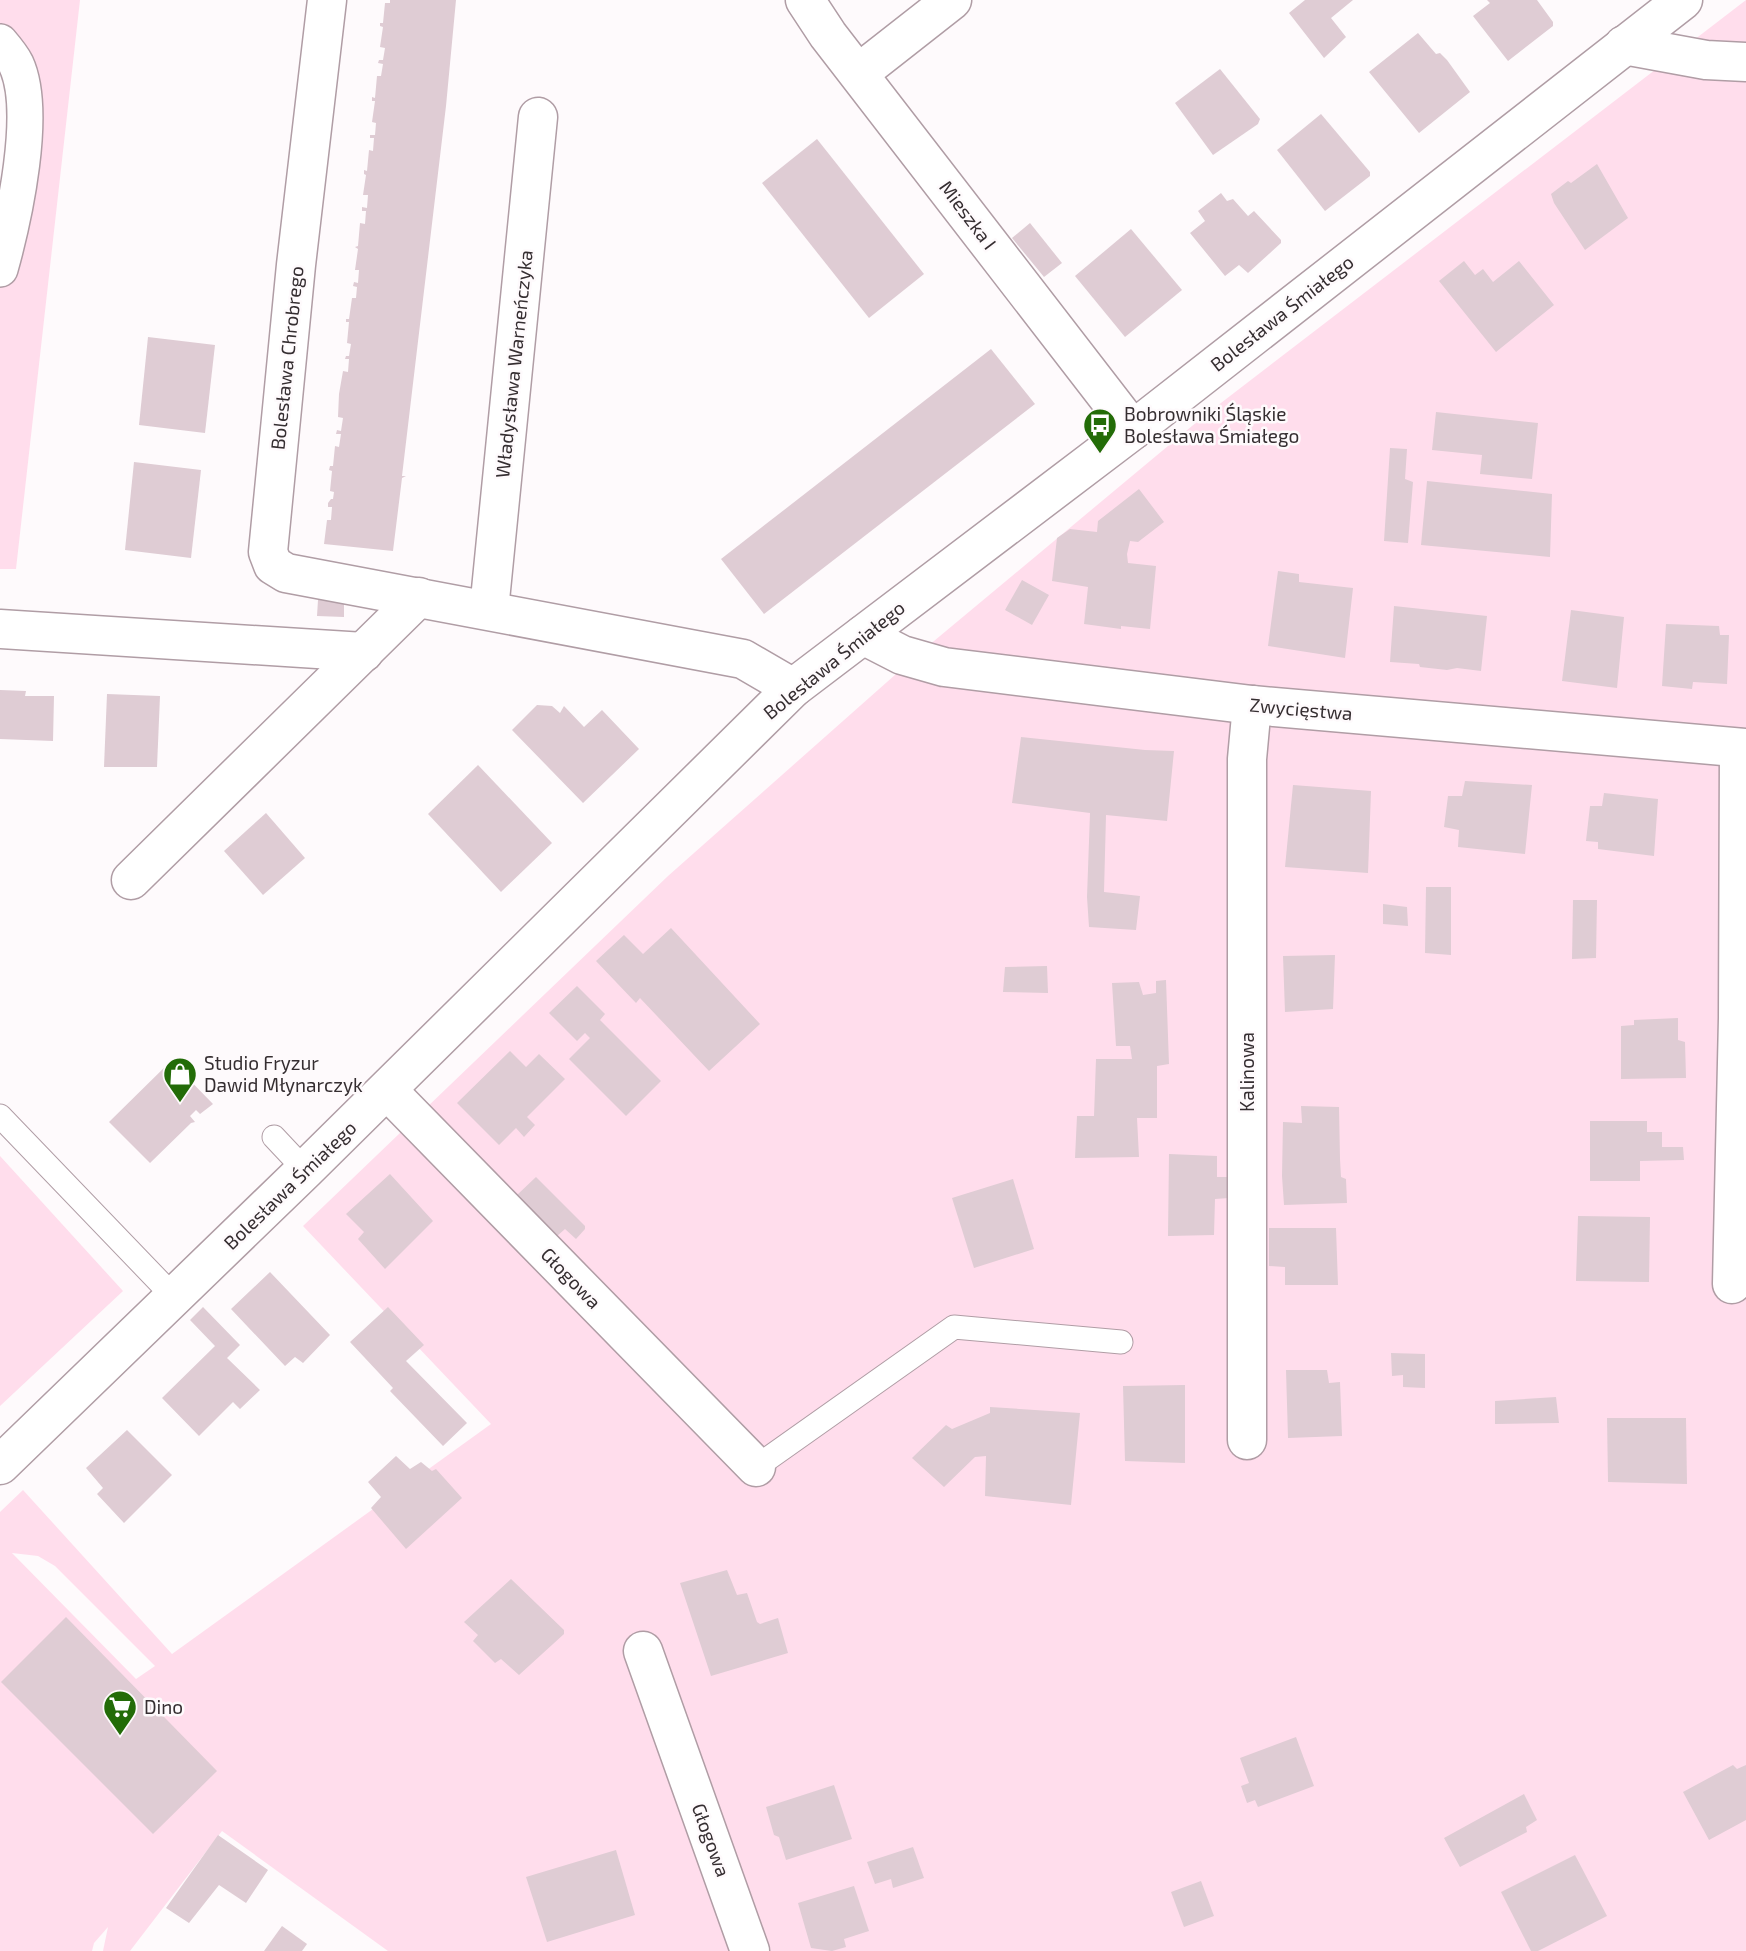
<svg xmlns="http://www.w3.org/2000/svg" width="1746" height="1951" font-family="'Exo 2',sans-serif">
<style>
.green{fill:#ffddec;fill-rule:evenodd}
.building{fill:#dfccd4}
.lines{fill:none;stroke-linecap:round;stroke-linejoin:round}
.service-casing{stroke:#b09da5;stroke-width:25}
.pedestrian-casing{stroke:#b09da5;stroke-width:38}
.minor-casing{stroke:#b09da5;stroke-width:41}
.service{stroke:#fff;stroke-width:23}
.pedestrian{stroke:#fff;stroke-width:35}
.minor{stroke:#fff;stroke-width:38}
.labels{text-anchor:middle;stroke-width:5;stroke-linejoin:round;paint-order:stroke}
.street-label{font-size:19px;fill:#352e31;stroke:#fefafc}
.poi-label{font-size:19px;fill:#352e31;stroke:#fefafc;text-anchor:start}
</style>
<rect width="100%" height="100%" fill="#fefafc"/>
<!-- green -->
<g class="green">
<path d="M0,0H80L16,569H0V269L21,166L0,42Z"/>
<path d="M1746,0V1951H388L222,1831L130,1951H103L108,1927L94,1943L92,1951H0V1512L23,1490L172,1654L491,1424L303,1226L668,876L922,651L1204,416ZM12,1553L38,1556L55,1566L155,1666L136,1679Z"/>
<path d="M0,1156L123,1291L0,1406Z"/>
</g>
<!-- building -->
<g class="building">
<path d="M390,0H456L446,106L402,476H406L402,478L393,551L324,544L327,520H331L332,507H328V503L331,499H333L334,492L330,491L332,471L329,470L330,466H333L335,446L339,447L341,434H336L337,430L341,431L343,418L338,417L339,394L343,371L348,372L349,359H345L346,356H349L351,344L347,343L349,322H346V319H349L352,298H356L357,287L353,286L354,282L358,283L359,270H355L358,249L355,247L358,246L360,223L365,224L366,211H362V207L367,208L368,195H363L366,175L364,174V170L367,171L369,150L373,151L374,138H370V135H375L376,123L372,122L375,101H372V97L375,98L377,76H381L383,64L378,63L379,60H383L385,48L380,47L383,27L380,26V23H383L385,3H390Z"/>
<path d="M1305,0H1353L1331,18L1346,37L1324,58L1289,13Z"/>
<path d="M1487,0H1537L1553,22V26L1508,61L1473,16L1490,3Z"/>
<path d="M1418,33L1436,54L1440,53L1447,60L1470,92L1419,133L1369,72Z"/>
<path d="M1220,69L1260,119L1258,124L1213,155L1175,103Z"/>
<path d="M1321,114L1370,172V176L1325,211L1277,150Z"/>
<path d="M817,139L924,274L869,318L762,183Z"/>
<path d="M1597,164L1628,218L1585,250L1554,203L1551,194L1568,181L1571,183Z"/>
<path d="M1221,193L1227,201L1233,199L1248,216L1254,211L1281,240V243L1248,273L1239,265L1225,276L1190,233L1205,221L1198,211Z"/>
<path d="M1030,223L1062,263L1044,277L1012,238Z"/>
<path d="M1131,229L1182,290L1125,337L1075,276Z"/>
<path d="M1464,261L1475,275L1483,269L1493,282L1519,261L1554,305L1496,352L1439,281Z"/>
<path d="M148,337L215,345L205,433L139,425Z"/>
<path d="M991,349L1035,404L764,614L721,559Z"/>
<path d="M1436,412L1538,423L1532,479L1480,474L1482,455L1432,450Z"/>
<path d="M1390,448L1407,449L1405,479L1413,482L1408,543L1384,541Z"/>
<path d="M134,462L201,470L191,558L125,550Z"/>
<path d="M1427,481L1552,494L1550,557L1421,545Z"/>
<path d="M1139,489L1164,522L1138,542L1130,541L1127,554L1128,563L1156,566L1150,629L1121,626V629L1084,624L1088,587L1052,581L1057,538L1070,529L1097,532L1098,521Z"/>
<path d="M1278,571L1299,574V582L1353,588L1345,658L1268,646Z"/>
<path d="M1022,580L1049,595L1032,625L1005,610Z"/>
<path d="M318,600H344V617L317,616Z"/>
<path d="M1394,606L1487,616L1481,671L1457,668L1447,670L1420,667L1419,664L1390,662Z"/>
<path d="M1571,610L1624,617L1617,688L1562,681Z"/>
<path d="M1666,624L1719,626L1720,635H1729L1727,684L1693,682L1692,689L1662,686Z"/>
<path d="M0,690L26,691L25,696H54L53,741L0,739Z"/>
<path d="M107,694L160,696L157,767H104Z"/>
<path d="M537,705L552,706L560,713L564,706L584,727L602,710L639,749L583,803L512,730Z"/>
<path d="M1021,737L1145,750L1174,751L1167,821L1106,815L1104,892L1140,896L1136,930L1089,927L1087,897L1090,813L1012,803Z"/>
<path d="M478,765L552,843L501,892L428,814Z"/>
<path d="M1465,781L1532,785L1525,854L1458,847L1459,830L1444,827L1448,796H1462Z"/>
<path d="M1293,785L1371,791L1368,873L1285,867Z"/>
<path d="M1604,793L1658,799L1654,856L1598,849V842L1586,841L1590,806H1602Z"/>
<path d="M266,813L305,858L263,895L224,851Z"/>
<path d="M1426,887H1451V955L1425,953Z"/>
<path d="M1573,900H1597L1596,958L1572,959Z"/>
<path d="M1383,904L1407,907L1408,926L1383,924Z"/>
<path d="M671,928L760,1024L709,1071L640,998L636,1003L596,961L624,935L643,954Z"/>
<path d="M1335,955L1333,1009L1285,1012L1283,956Z"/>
<path d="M1047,966L1048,993L1003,992L1005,967Z"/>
<path d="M1166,980L1169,1064L1157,1066V1118H1137L1139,1157L1075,1158L1077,1116H1094L1096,1059H1132L1130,1046H1116L1112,983L1139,982L1143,995L1156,993V981Z"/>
<path d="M577,986L605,1014L600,1020L661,1081L626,1116L569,1059L590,1038L585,1033L577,1041L549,1013Z"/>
<path d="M1678,1018V1040L1685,1042L1686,1078L1621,1079V1026L1634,1025V1020Z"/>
<path d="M510,1051L526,1067L539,1054L565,1079L527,1117L535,1125L524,1137L516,1128L499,1145L457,1103Z"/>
<path d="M171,1061L213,1104L200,1114L196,1110L190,1116L195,1122L191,1123L150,1163L109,1122Z"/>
<path d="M1301,1106L1339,1107L1340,1159L1341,1177L1346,1179L1347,1203L1284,1205L1282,1176L1283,1122L1302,1123Z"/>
<path d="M1590,1121H1647V1132H1662V1147H1683L1684,1160L1640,1161V1181H1590Z"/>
<path d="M1169,1154L1217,1156V1177H1230L1229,1198L1215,1199L1214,1235L1168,1236Z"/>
<path d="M390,1174L433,1221L385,1269L358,1239L364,1232L346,1214Z"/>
<path d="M536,1177L585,1226V1229L576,1239L565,1229L557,1236L516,1196Z"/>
<path d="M1013,1179L1034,1249L974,1268L952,1198Z"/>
<path d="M1578,1216L1650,1217L1649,1282L1576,1281Z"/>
<path d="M1269,1228H1336L1338,1285H1285V1267L1269,1266Z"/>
<path d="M270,1272L330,1335L303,1363L295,1357L285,1366L231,1309Z"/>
<path d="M203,1307L240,1345L227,1358L260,1390L240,1409L233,1402L199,1436L162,1398L215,1346L190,1320Z"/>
<path d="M388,1307L424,1345L406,1361L467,1423L443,1446L390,1391L393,1388L350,1342Z"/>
<path d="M1391,1353L1425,1354V1388L1403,1387V1375L1392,1376Z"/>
<path d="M1286,1370H1327L1329,1383L1340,1382L1342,1436L1288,1438Z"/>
<path d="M1185,1385V1463L1125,1461L1123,1386Z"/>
<path d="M1556,1397L1559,1423L1495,1424V1401Z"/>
<path d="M990,1407L1080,1413L1071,1505L985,1496L986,1456L975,1457L944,1487L912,1458L946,1425L952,1429L990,1413Z"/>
<path d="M1607,1418H1686L1687,1484L1608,1482Z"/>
<path d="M127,1430L172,1475L124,1523L97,1494L103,1488L86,1468Z"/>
<path d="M396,1456L410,1469L421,1462L432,1471L436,1469L462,1498L406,1549L371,1508L381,1497L368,1482Z"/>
<path d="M727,1570L737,1595L747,1593L757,1622L760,1624L778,1618L788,1653L711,1676L680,1583Z"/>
<path d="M511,1579L564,1630V1634L519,1675L501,1659L495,1663L473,1641L478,1635L464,1622Z"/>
<path d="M66,1617L217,1771L153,1834L1,1682Z"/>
<path d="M1296,1737L1314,1786L1258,1807L1255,1800L1247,1803L1241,1786L1249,1783L1240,1758Z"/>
<path d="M1733,1765L1737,1769L1746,1765V1820L1709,1840L1683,1792Z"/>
<path d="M834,1785L852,1839L786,1860L779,1837L774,1835L766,1807Z"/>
<path d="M1524,1794L1537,1820L1526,1827L1527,1832L1460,1867L1444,1838Z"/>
<path d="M218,1835L268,1870L246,1903L219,1885L189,1923L166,1908Z"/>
<path d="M913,1847L924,1878L893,1888L891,1879L875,1884L867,1862Z"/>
<path d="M616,1850L635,1915L547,1942L526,1877Z"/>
<path d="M1575,1855L1607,1916L1538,1951H1531L1501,1892Z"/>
<path d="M1201,1881L1214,1916L1184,1927L1171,1892Z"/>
<path d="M854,1886L869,1931L844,1939L846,1947L832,1951L811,1948L798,1903Z"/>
<path d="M282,1926L307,1944L302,1951H264Z"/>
</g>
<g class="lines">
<!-- service casing -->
<g class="service-casing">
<g id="service">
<path d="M0,1116L175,1298"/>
<path d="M274,1137L305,1170"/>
<path d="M756,1467L954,1327L1121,1342"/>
</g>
</g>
<!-- pedestrian casing -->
<g class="pedestrian-casing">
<path id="pedestrian" d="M0,42C6,49 12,56 16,64C38,111 14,219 0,269"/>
</g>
<!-- minor casing -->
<g class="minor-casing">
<g id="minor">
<path d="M327,0L296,265L268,552L273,565L286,573L743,659L793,688"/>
<path d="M805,0L828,35L1133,430"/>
<path d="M1624,45L1706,60L1746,62"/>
<path d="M859,73L952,0"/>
<path d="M489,610L538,117"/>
<path d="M0,629L364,652"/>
<path d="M863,635L902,655L944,667L1252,705L1746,748"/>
<path d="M131,880L419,597"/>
<path d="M387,1090L756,1467"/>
<path d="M1732,1284L1738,1018L1739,748"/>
<path d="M1247,1440V759L1252,705"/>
<path d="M0,1465L305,1170L793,688L1133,430L1683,0"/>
<path d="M643,1651L750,1951"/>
</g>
</g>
<!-- service -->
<use href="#service" class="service"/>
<!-- pedestrian -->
<use href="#pedestrian" class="pedestrian"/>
<!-- minor -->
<use href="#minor" class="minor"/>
</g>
<!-- icons -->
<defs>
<g id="bus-pin" transform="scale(1.75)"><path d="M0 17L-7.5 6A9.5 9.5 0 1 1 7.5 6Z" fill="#236c08" stroke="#fefafc"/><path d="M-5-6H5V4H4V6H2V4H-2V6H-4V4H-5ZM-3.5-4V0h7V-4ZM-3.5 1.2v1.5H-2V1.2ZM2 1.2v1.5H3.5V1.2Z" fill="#fff"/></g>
<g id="shop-pin" transform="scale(1.75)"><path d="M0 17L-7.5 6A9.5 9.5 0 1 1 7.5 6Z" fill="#236c08" stroke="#fefafc"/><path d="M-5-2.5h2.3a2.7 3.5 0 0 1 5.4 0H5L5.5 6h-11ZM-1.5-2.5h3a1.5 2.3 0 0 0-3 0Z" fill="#fff"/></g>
<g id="supermarket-pin" transform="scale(1.75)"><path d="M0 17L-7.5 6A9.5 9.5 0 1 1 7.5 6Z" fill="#236c08" stroke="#fefafc"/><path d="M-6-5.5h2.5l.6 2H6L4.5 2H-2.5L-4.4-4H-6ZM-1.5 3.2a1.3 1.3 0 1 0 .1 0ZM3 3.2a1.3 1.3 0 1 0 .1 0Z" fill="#fff"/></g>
</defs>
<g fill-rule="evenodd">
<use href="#bus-pin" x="1100" y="425"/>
<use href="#shop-pin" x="180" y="1074"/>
<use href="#supermarket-pin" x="120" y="1707"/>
</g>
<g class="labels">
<!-- street labels -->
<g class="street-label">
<text transform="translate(968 215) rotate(53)" y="7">Mieszka I</text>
<text transform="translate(1282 313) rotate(-38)" y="7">Bolesława Śmiałego</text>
<text transform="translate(287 358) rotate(-84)" y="7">Bolesława Chrobrego</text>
<text transform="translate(514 364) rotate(-84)" y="7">Władysława Warneńczyka</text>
<text transform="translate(834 660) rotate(-39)" y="7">Bolesława Śmiałego</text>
<text transform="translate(1301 709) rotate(5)" y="7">Zwycięstwa</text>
<text transform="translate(1247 1072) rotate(-90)" y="7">Kalinowa</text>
<text transform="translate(290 1185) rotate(-44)" y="7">Bolesława Śmiałego</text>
<text transform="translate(571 1278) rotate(46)" y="7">Głogowa</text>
<text transform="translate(711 1840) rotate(70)" y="7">Głogowa</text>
</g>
<!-- poi labels -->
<g class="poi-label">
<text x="1124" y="421">Bobrowniki Śląskie<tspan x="1124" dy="22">Bolesława Śmiałego</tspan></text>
<text x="204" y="1070">Studio Fryzur<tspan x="204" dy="22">Dawid Młynarczyk</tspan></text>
<text x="144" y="1714">Dino</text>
</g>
</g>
</svg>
